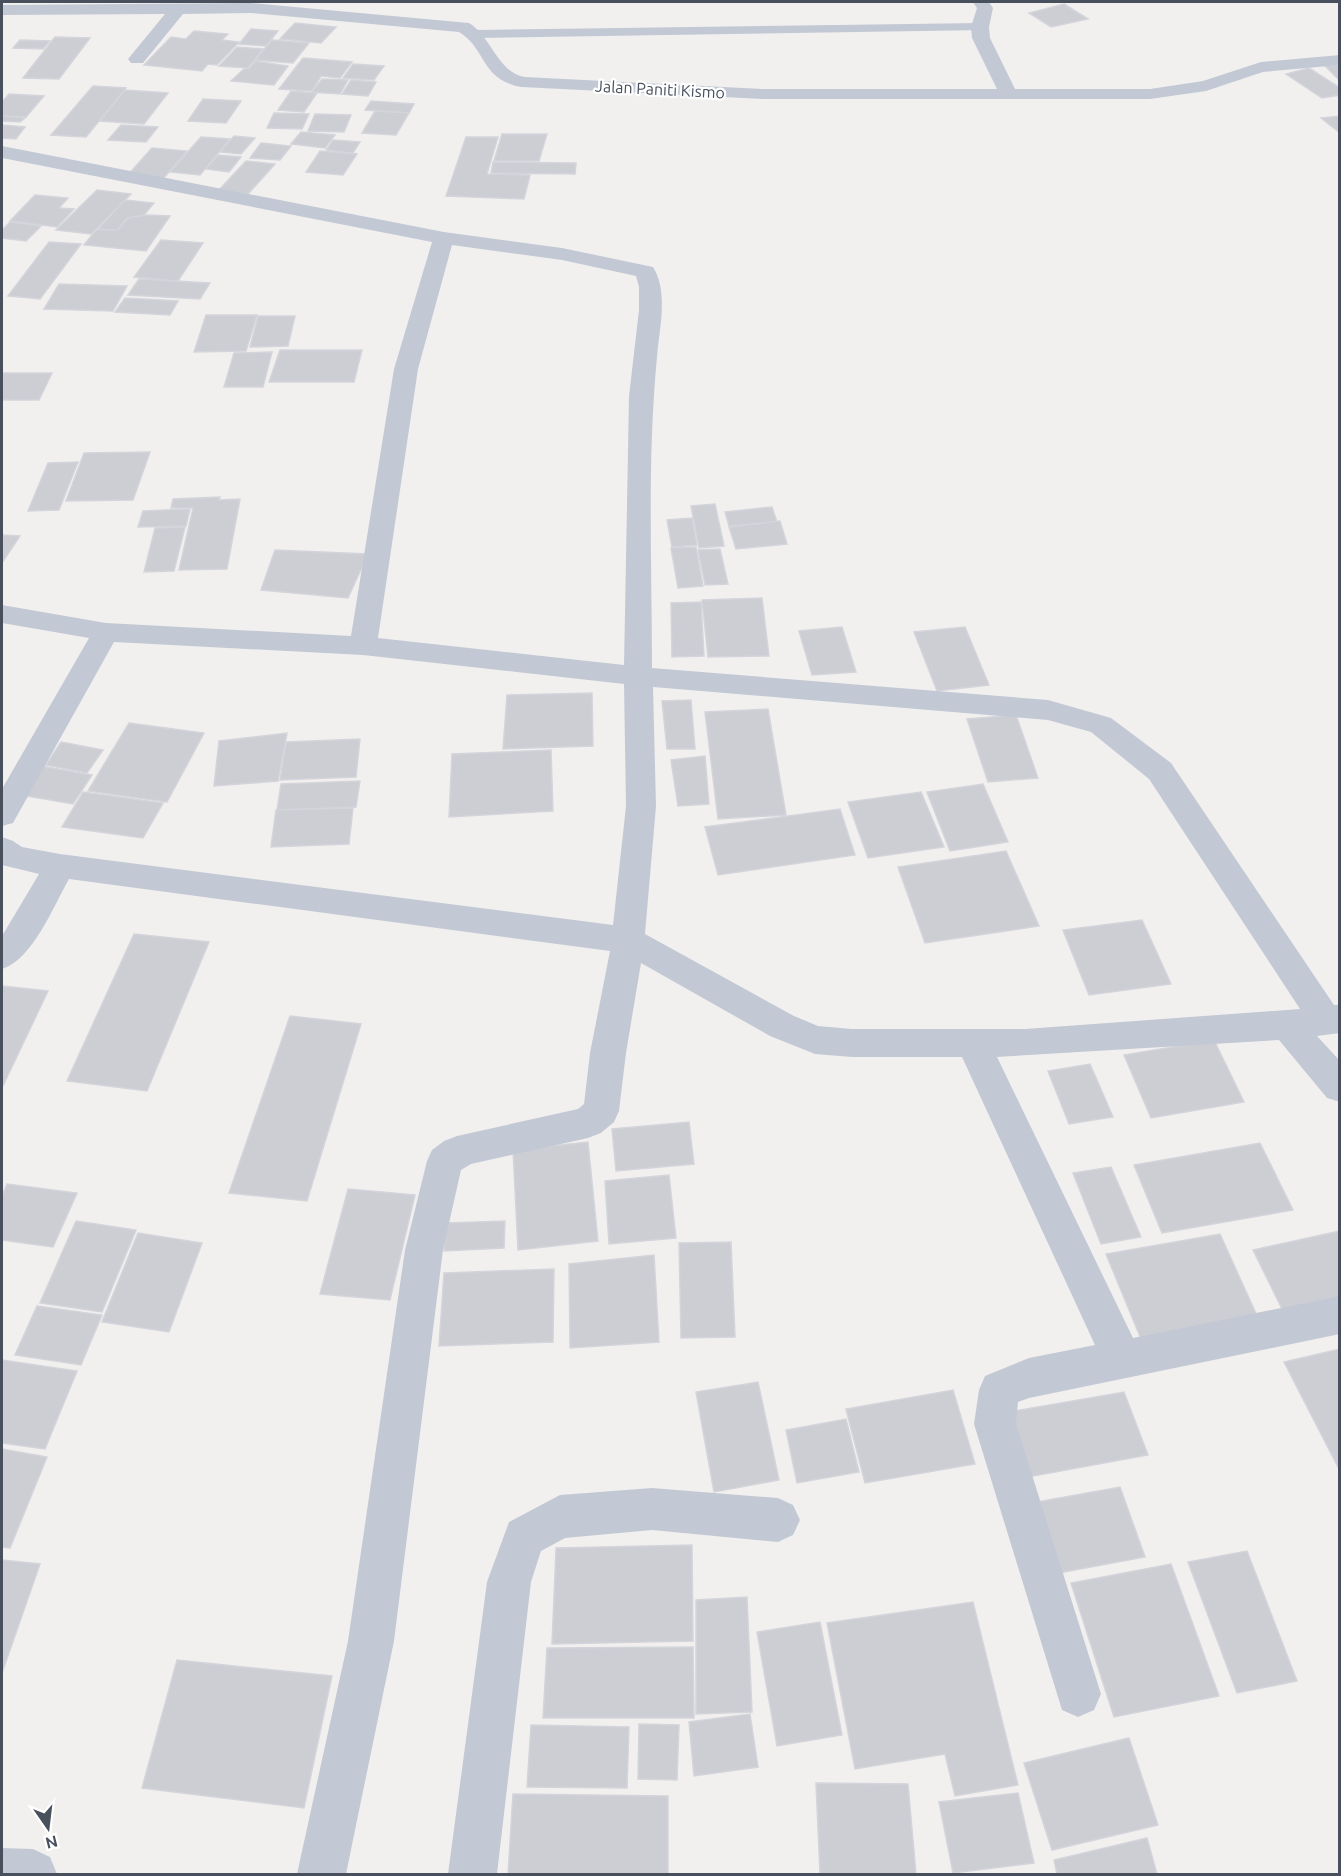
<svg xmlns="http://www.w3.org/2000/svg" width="1341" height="1876" font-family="Ubuntu,sans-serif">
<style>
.building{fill:#ccced4;stroke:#d4d4db;stroke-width:1.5}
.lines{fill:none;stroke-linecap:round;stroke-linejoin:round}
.service{fill:#c3c9d4;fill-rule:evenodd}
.minor{fill:#c3c9d4;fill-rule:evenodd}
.labels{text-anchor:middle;stroke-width:4.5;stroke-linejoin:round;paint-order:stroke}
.far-street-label{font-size:16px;fill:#484f5d;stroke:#fff}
</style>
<rect width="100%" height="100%" fill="#f2f0ef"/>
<!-- building -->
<g class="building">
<path d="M1064,4L1088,19L1051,27L1029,13Z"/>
<path d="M295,23L336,27L321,43L280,39Z"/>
<path d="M251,29L278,31L266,46L239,44Z"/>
<path d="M194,31L228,34L222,40L239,42L217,65L208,64L202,71L144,65L171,37L186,39Z"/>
<path d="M55,37L90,38L59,79L23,78Z"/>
<path d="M20,40L50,41L43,49L13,48Z"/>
<path d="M272,40L309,43L293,63L255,60Z"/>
<path d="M237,47L263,49L248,68L219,66Z"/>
<path d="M303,58L352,62L340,78L321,76L312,91L279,89Z"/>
<path d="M255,61L288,66L274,85L231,81L245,68L249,69Z"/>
<path d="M353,64L384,66L374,80L343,78Z"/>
<path d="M1340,65V81L1325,66Z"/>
<path d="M1309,68L1340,88V95L1322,98L1286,74Z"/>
<path d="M322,79L348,80L340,94L312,92Z"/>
<path d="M351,80L376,82L368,96L342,94Z"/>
<path d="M93,86L126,88L86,137L51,135Z"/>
<path d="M125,90L168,93L144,124L100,121Z"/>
<path d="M291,91L317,93L304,112L278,110Z"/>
<path d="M9,94L44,96L26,117L2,116V102Z"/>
<path d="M203,99L241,101L226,123L188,121Z"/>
<path d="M371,101L414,104L409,113L365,110Z"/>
<path d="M375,111L409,113L396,135L362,133Z"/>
<path d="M274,113L309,114L302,129L267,128Z"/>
<path d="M315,114L351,115L344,132L308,131Z"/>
<path d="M2,116L25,118L20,122L2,121Z"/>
<path d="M1340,116V133L1321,118Z"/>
<path d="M2,125L25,127L16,139L2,138Z"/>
<path d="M121,125L158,127L146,142L108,140Z"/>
<path d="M301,132L335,135L325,148L291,144Z"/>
<path d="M502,134H547L539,161H494Z"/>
<path d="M234,136L255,138L241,154L220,152Z"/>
<path d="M201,137L230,139L200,175L170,172Z"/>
<path d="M466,137H498L487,174L530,175L524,199L446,196Z"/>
<path d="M333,140L360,142L353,153L326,150Z"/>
<path d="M261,143L291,146L280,160L250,158Z"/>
<path d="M152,148L187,151L162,180L126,177Z"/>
<path d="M320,151L357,154L343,175L306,172Z"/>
<path d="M218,155L241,157L229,172L206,169Z"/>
<path d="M246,161L275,164L248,194L218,191Z"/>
<path d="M493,162L576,163L575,174L491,173Z"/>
<path d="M97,190L131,194L91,234L56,230Z"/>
<path d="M35,195L68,198L59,208L74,209L57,227L10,221Z"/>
<path d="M125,200L154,203L144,215L127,218L117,230L98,229Z"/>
<path d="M147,215L170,216L146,251L84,245L96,230H118L128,218Z"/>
<path d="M10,222L41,226L26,241L2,238V230Z"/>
<path d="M161,240L203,243L178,281L134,277Z"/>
<path d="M49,242L81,244L40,299L8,296Z"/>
<path d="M139,279L210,283L200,299L128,295Z"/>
<path d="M59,284L127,286L113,311L44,309Z"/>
<path d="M125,298L178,301L170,315L115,312Z"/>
<path d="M206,315H257L246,351L194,352Z"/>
<path d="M258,316H295L288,346L250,347Z"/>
<path d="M280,350H362L354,382H269Z"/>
<path d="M272,352L263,387H224L234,353Z"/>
<path d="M2,373H52L39,400H2Z"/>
<path d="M150,452L133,500L66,501L84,453Z"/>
<path d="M78,462L59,510L28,511L48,463Z"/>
<path d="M220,497L219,500L240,499L227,569L179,570L193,508H171L173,499Z"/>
<path d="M715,504L724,546L699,548L691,506Z"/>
<path d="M772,507L777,522L729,526L725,512Z"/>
<path d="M190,509L186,526L138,527L143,511Z"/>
<path d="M692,518L697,545L672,547L667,520Z"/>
<path d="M780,521L787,544L736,549L729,527Z"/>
<path d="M185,527L174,571L144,572L155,528Z"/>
<path d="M2,535L20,536L2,563Z"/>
<path d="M696,547L703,586L678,588L671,548Z"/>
<path d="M720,549L728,584L705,585L698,550Z"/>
<path d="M275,550L368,554L348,598L261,590Z"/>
<path d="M762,598L769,656L708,657L702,600Z"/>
<path d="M701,602L704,656L672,657L671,603Z"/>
<path d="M842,627L856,672L812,675L799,631Z"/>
<path d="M965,627L989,685L937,691L914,632Z"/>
<path d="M592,693L593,746L503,749L507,695Z"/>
<path d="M691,700L695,749H667L662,701Z"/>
<path d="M768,709L786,815L718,819L705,712Z"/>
<path d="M1016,715L1038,778L988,782L967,719Z"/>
<path d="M129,723L204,733L167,802L88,791Z"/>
<path d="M287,733L278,781L214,786L219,741Z"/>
<path d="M360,739L356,777L280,780L286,742Z"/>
<path d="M61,742L103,750L87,773L46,765Z"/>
<path d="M551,750L553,811L449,817L452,754Z"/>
<path d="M705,756L709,804L678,806L671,760Z"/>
<path d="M41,766L92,775L73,804L21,795Z"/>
<path d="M360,781L356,807L277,810L281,784Z"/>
<path d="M983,784L1008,842L950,851L927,792Z"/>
<path d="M83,792L163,803L143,838L62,827Z"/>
<path d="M921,792L944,847L868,858L848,802Z"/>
<path d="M353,808L349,844L271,847L276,810Z"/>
<path d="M840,809L855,855L718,875L705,827Z"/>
<path d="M1006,851L1039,926L925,943L898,867Z"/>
<path d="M1142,920L1171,984L1089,995L1063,930Z"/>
<path d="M134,934L209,942L147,1091L67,1081Z"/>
<path d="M2,986L48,991L2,1088Z"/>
<path d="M290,1016L361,1024L307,1201L229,1193Z"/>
<path d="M1214,1040L1244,1102L1151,1118L1124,1055Z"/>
<path d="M1090,1064L1113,1117L1069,1124L1048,1071Z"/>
<path d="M689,1122L694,1164L616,1171L612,1129Z"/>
<path d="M588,1142L598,1241L518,1250L513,1150Z"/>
<path d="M1260,1143L1293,1210L1162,1233L1134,1165Z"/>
<path d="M1111,1167L1141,1237L1101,1244L1073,1173Z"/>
<path d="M669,1175L676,1238L609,1244L605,1181Z"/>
<path d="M7,1184L77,1193L53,1247L2,1240V1196Z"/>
<path d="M348,1189L415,1195L390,1300L320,1294Z"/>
<path d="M76,1221L136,1230L102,1312L40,1303Z"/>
<path d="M505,1221L504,1248L444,1251L446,1223Z"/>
<path d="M1340,1231V1302L1285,1315L1253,1250Z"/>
<path d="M138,1233L202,1243L169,1332L102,1322Z"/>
<path d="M1220,1234L1258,1318L1141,1339L1106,1254Z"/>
<path d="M731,1242L735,1337L681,1338L679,1243Z"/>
<path d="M654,1255L659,1342L570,1348L569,1264Z"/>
<path d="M554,1269L553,1342L439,1346L444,1273Z"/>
<path d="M37,1306L102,1315L81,1365L15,1355Z"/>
<path d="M1340,1349V1471L1284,1362Z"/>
<path d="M2,1360L77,1371L45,1449L2,1443Z"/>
<path d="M758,1382L779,1480L714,1492L696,1392Z"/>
<path d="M953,1390L975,1464L865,1483L846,1409Z"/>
<path d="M1124,1392L1148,1455L1023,1478L1003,1413Z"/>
<path d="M846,1419L859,1472L797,1483L786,1430Z"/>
<path d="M2,1449L47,1457L10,1548L2,1547Z"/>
<path d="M1120,1487L1145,1557L1054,1574L1031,1503Z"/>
<path d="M692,1545L693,1641L552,1644L556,1548Z"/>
<path d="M1247,1551L1297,1681L1237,1693L1188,1562Z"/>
<path d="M2,1560L40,1564L2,1673Z"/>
<path d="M1171,1564L1219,1696L1114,1717L1071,1583Z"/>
<path d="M747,1597L752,1712L696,1714V1600Z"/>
<path d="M973,1602L1018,1785L955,1796L945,1754L855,1769L827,1623Z"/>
<path d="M820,1622L842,1735L777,1746L757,1632Z"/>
<path d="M693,1647L694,1718H543L547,1648Z"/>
<path d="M177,1660L332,1676L304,1808L142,1788Z"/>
<path d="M750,1714L758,1767L694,1776L689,1722Z"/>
<path d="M639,1724L679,1725L677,1780L638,1779Z"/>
<path d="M531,1725L629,1727L627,1788L527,1787Z"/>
<path d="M1129,1738L1158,1825L1052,1850L1024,1763Z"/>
<path d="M816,1783L908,1784L916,1874H820Z"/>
<path d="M1018,1793L1034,1863L953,1873L939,1802Z"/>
<path d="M513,1794L668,1796V1874H508Z"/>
<path d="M1147,1838L1157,1874H1057L1054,1860Z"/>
</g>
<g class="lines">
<!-- service -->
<path class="service" d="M980,23L987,27L985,30L475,38L468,34L475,30Z"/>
<!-- minor -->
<g class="minor">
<path d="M973,2H989L993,8L989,27L990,38L1015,89H1150L1203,81L1261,62L1340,55V65L1263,72L1206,91L1150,99H763L521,87C480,79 487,49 459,32L251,13L183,14L143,63H131L128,59L165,14L2,15V5L251,3L469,23C491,36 498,73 525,77L763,89H997L972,38L971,27L977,8Z"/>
<path d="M2,146L444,232L562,248L653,267C669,292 659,330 657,357C647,459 652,565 652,668L1048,700L1111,718L1171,763L1334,1005H1340V1033L1317,1036L1340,1061V1102L1327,1098L1279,1040L997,1057L1133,1338L1340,1296V1334L1029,1398L1018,1402L1016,1424L1101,1694L1094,1710L1078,1717L1062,1710L974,1424L979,1390L985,1376L1029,1358L1095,1345L962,1057H852L815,1054L770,1036L641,963L626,1053L619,1111L614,1122L601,1133L588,1138L471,1164L461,1170L443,1250L394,1641L346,1874H297L348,1641L405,1250L427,1161L432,1150L444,1141L457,1136L578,1109L584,1104L590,1053L610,951L69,879C53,907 33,959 2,969V936L39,874L2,865V837L13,841L22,847L60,854L613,925L626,806L624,684L363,655L114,642L13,823L2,826V789L89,638L2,623V605L106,623L351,636L394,369L432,242L2,158ZM452,245L562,260L636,276L639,287V310L629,396L624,665L378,638L418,369ZM653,687L1048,720L1091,732L1149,779L1300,1009L1025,1029H852L818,1026L794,1016L645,934L656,806Z"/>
<path d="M652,1488L778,1498L793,1505L800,1520L793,1535L778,1542L652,1530L565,1538L541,1551L531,1582L497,1874H448L487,1582L509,1522L560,1495Z"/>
<path d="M2,1848L33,1849L50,1857L57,1874H2Z"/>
</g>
</g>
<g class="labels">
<!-- far-street labels -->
<g class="far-street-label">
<text transform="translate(660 89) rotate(3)" y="6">Jalan Paniti Kismo</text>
</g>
</g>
<!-- border -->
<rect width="1341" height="1876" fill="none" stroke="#484f5d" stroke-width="6"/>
<!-- north arrow -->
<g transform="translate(48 1828) rotate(166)" stroke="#ffffff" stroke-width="4.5" paint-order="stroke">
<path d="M0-4.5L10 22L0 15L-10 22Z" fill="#484f5d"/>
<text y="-9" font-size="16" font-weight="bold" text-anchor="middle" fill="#484f5d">N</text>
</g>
</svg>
